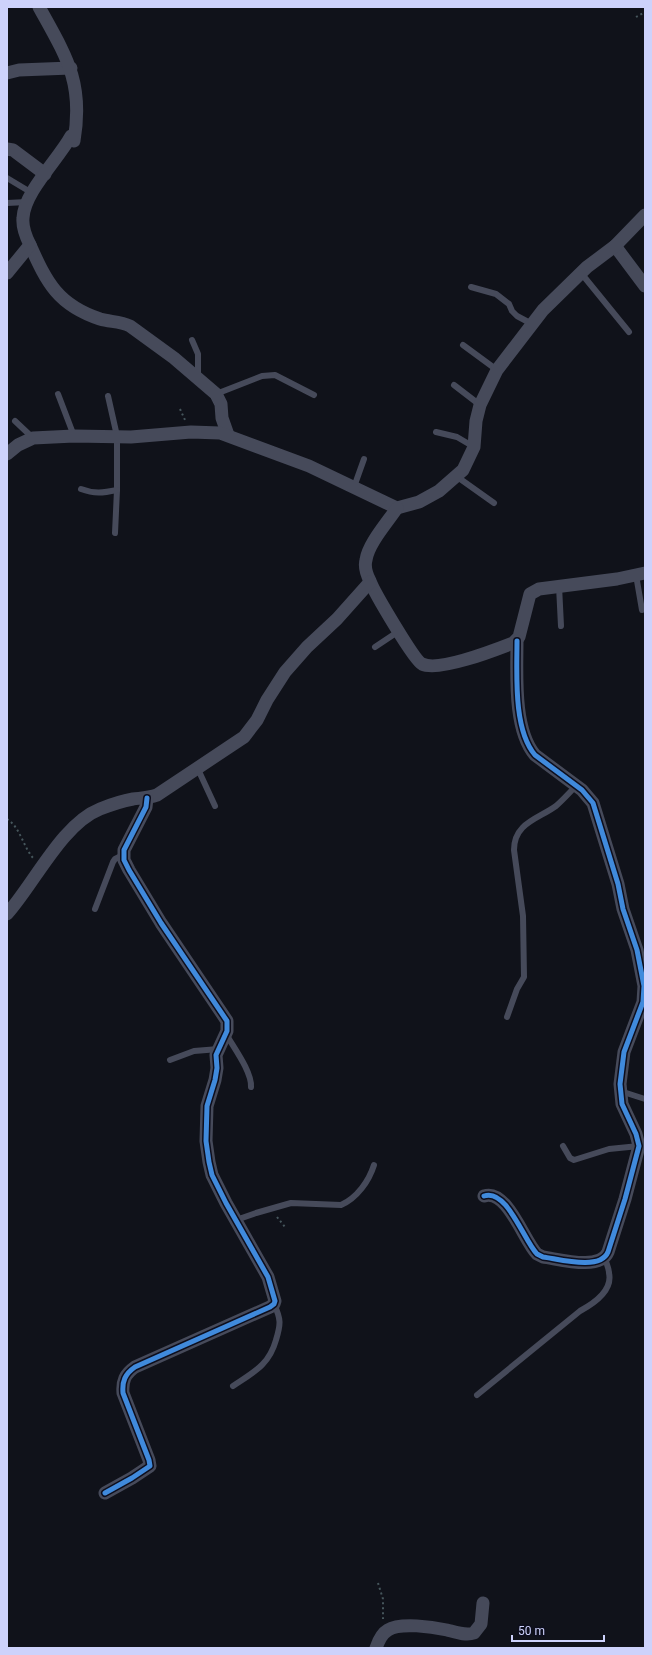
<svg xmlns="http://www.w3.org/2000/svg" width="652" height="1655" font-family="Roboto,sans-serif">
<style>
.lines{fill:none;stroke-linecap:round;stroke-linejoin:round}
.path{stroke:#46565c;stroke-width:2;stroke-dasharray:2 3;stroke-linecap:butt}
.service{stroke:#464a5a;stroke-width:6}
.minor{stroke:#464a5a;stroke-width:13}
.cycleway-casing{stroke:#0d0e1d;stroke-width:8}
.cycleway{stroke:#408adc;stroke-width:5}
</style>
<rect width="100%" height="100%" fill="#10121a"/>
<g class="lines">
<!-- path -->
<g class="path">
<path d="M636,17L645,12"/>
<path d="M180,409L185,420"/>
<path d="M7,819C20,827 23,846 33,858"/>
<path d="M277,1217L285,1227"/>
<path d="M378,1583L383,1599V1619"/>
</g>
<!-- service -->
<g class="service">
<path d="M7,178L32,193"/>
<path d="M7,203L27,202"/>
<path d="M581,273L629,332"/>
<path d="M471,287L496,294L509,304L512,311L517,316L532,324"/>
<path d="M192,340L198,354V377"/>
<path d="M463,345L497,370"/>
<path d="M454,385L480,405"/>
<path d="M58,394L74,436"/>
<path d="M216,394L262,376L275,375L314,395"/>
<path d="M108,396L117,436V490L115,533"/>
<path d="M15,421L33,438"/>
<path d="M436,432L457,437L474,447"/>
<path d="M456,476L494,503"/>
<path d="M354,487L364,459"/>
<path d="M81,489C94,494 103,493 117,490"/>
<path d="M636,575L642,610"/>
<path d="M559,586L561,626"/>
<path d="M375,647L399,631"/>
<path d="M197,767L215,806"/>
<path d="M95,909L113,862L115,859L123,855"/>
<path d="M507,1017L517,989L524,977L523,916L514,850C514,823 538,819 556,806C563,800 570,792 576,786"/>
<path d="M226,1034C234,1048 252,1072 251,1087"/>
<path d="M170,1060L194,1051L219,1049"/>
<path d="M620,1091L645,1099"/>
<path d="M563,1146L570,1158L574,1160L609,1149L639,1146"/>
<path d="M236,1220L256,1213L291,1203L341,1205C357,1198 369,1181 374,1165"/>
<path d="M233,1386C254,1372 269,1365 276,1340C281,1324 281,1319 274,1304"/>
<path d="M477,1395L580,1311C593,1304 613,1291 609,1273C609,1268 606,1263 605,1258"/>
</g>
<!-- minor -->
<g class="minor">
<path d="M7,73L19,70L71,68"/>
<path d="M7,149L13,150L45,174"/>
<path d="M30,245C47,283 58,305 100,319C110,322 120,321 130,326L174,358L216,394L221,404L222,418L228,435"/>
<path d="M615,246L645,286"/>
<path d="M7,273L30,245C26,237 22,228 23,218C24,192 58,160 71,136L74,141C84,82 66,56 39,7"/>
<path d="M7,454L18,445L33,438L74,436L131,437L191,432L220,433L309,466L397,508L419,502L439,491L463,470L474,447L476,421L480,405L497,370L543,310L587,267L615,246L645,215"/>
<path d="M397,508C387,523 368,544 366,560C364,567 367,575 370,581C374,592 414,660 422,664C439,672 495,650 513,643L519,637L530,594L539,589L617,579L645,573"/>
<path d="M7,914C34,884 62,824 100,809C110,805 122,801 133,799C141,798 148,798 157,795L244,737L257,720L267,700L285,672L307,647L337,619L370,582"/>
<path d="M484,1196C507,1188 524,1241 537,1254L543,1257C559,1259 600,1271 608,1252L625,1199L639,1146L636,1134L622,1104L620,1084L624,1052L643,1002L644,986L637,950L623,909L618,884L593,803L582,790L535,755C513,729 517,673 517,641"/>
<path d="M105,1493L132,1478L150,1466L149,1460L123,1393C122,1381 125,1374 135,1367L270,1307L274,1304L275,1301L268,1277L226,1203L212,1175L209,1162L206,1141L207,1106L215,1080L217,1068L216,1055L227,1031V1021L161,923L129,870L124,860V850L146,807L147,798"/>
<path d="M376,1648C378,1642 381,1634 388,1630C400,1622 433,1627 447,1630C455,1632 466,1636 474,1633L481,1624L483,1603"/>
</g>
<!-- cycleway casing -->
<g class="cycleway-casing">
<g id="cycleway">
<path d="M484,1196C507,1188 524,1241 537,1254L543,1257C559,1259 600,1271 608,1252L625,1199L639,1146L636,1134L622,1104L620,1084L624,1052L643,1002L644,986L637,950L623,909L618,884L593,803L582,790L535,755C513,729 517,673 517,641"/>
<path d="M105,1493L132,1478L150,1466L149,1460L123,1393C122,1381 125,1374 135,1367L270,1307L274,1304L275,1301L268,1277L226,1203L212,1175L209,1162L206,1141L207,1106L215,1080L217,1068L216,1055L227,1031V1021L161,923L129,870L124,860V850L146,807L147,798"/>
</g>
</g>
<!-- cycleway -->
<use href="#cycleway" class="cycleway"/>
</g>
<!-- border -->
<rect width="652" height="1655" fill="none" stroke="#cdd2fb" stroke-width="16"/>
<!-- scale -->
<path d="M512 1635v6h92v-6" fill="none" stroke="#cdd2fb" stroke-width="2"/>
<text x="518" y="1635" font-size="12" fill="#cdd2fb" stroke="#0d0e1d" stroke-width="3" paint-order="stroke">50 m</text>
</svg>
